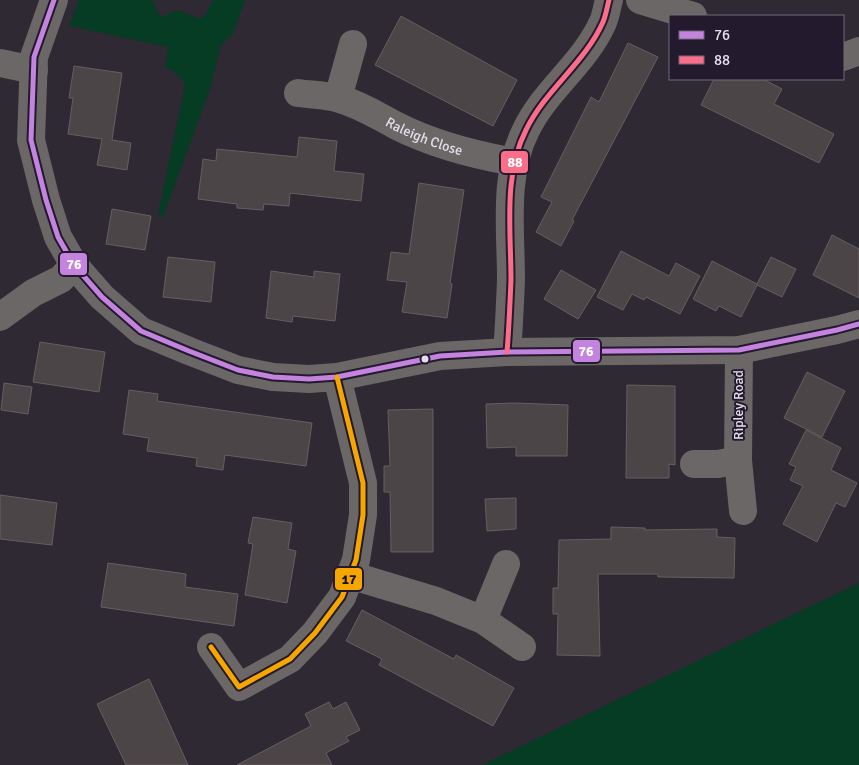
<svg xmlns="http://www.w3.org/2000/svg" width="859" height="765" font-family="Signika,sans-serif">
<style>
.green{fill:#063c23}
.building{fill:#4c4548;stroke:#665e60}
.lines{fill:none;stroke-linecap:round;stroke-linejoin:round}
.minor{stroke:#6a6766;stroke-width:28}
.bus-1-casing{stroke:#231a2e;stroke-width:9}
.bus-2-casing{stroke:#231a2e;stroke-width:9}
.bus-3-casing{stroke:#231a2e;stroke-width:9}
.bus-1{stroke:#c483df;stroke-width:5}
.bus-2{stroke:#fb6d88;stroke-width:5}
.bus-3{stroke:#f7a600;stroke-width:5}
.bus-dot{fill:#e4deec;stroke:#231a2e;stroke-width:2}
.labels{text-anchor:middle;stroke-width:4;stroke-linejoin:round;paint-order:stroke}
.street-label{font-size:14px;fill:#e4deec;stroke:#231a2e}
.line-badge{stroke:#231a2e;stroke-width:2}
.badge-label{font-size:14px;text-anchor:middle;font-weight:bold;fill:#fff}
.pale-badge-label{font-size:14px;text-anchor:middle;font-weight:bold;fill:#111}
</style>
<rect width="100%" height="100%" fill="#2e2933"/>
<!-- green -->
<g class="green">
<path d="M79,0H152L161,17L178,10L200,19L206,14L213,0H245L233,34L221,45L210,89L163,217L158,215L185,84L174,71L165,68L168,47L69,26Z"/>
<path d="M859,583V765H482Z"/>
</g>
<!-- building -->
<g class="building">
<path d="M401,16L517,80L493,126L375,65Z"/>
<path d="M628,43L658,57L572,220L574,221L561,246L536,232L552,202L541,197L591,97L599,102Z"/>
<path d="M74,66L122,73L112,140L131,143L127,170L97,165L102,139L68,134L73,98H69Z"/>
<path d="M714,79H763L782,89L774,104L834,134L819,163L701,105Z"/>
<path d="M299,137L337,141L334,171L364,174L361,201L290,193L289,206L264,204L263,210L237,208V204L198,199L203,159L216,161L217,149L297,157Z"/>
<path d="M419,183L464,190L450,283L452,284L447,318L402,312L407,282L387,280L391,252L409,254Z"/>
<path d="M112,209L151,216L145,250L106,244Z"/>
<path d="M832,235L859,249V298L813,275Z"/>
<path d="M621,251L669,276L676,263L700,276L680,314L646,297L644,300L632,294L623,310L597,297Z"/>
<path d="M168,257L215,262L211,302L163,297Z"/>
<path d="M771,257L796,269L782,297L757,285L741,317L719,306L716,311L693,299L712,261L757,284Z"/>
<path d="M561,270L596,290L578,319L544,299Z"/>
<path d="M271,271L314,277V271L340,274L335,321L293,316L292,322L266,318Z"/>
<path d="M40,342L105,352L99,392L33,382Z"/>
<path d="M807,372L845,391L822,437L784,418Z"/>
<path d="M4,383L32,387L28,414L1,410Z"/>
<path d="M627,385L675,386V465L669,464V478H626Z"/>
<path d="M129,390L158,394L157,401L312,423L306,466L225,455L223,470L196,466L197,458L147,451L149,438L123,434Z"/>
<path d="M514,403L568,405L567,456H516V447L487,448L486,404Z"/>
<path d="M433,409V552H391L390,492H384V466H390L388,410Z"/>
<path d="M806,430L841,448L831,470L857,483L845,507L836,503L817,542L783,524L803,486L790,480L796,467L789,464Z"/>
<path d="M0,495L57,503L52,545L0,539Z"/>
<path d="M516,498V529L487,531L485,499Z"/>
<path d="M253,517L292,523L288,549L296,551L287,603L245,595L253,544L248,543Z"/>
<path d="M611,527L645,528V530L717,529V537L735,538L734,578L658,577V574H598L600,656L557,655L558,614H553V588H558L559,540L611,539Z"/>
<path d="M108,563L186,574L185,587L238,594L234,626L101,607Z"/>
<path d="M362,610L454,659L456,655L514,688L493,726L379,665L382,659L346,641Z"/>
<path d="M149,679L156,694L188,765H126L97,704Z"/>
<path d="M329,702L333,709L346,702L360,730L346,737L349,741L326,753L332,765H237L311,726L305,714Z"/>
</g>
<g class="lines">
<!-- minor -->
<g class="minor">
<path d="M54,0L34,57L31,140L46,200L58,237L74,265L102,297L141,331L189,351L238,370L273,377L309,379L337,377L440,356L507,352L739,350L837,330L859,324"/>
<path d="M640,0L693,16"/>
<path d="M843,57L859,51"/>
<path d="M0,63L34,70"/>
<path id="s1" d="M298,93C312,95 327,95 340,99C361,105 376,115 395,125C432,144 474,155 515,162"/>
<path d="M338,98L353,44"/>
<path d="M0,317L33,293L61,279L74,265"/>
<path d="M739,350L738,460L743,511"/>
<path d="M507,352C509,328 510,304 511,280C511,231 503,175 526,130C545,90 585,63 603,22C606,15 607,7 609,0"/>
<path d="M694,464H718L738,460"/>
<path d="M350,575L436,601L483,620L522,647"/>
<path d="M483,620L506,564"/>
<path d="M211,647L239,687L290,659L315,633L342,597L356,560L363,515V483L337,377"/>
</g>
<!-- bus-1 casing -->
<g class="bus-1-casing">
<path id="bus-1" d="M54,0L34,57L31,140L46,200L58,237L74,265L102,297L141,331L189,351L238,370L273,377L309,379L337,377L440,356L507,352L739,350L837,330L859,324"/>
</g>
<!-- bus-2 casing -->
<g class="bus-2-casing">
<path id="bus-2" d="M507,352C509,328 510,304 511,280C511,231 503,175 526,130C545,90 585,63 603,22C606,15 607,7 609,0"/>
</g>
<!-- bus-3 casing -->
<g class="bus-3-casing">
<path id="bus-3" d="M211,647L239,687L290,659L315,633L342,597L356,560L363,515V483L337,377"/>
</g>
<!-- bus-1 -->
<use href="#bus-1" class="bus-1"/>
<!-- bus-2 -->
<use href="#bus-2" class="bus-2"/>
<!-- bus-3 -->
<use href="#bus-3" class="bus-3"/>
</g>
<!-- markers -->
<circle class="bus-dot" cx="425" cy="359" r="4.5"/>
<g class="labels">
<!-- street labels -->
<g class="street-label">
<text dy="5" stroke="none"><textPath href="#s1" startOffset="135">Raleigh Close</textPath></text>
<text transform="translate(738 405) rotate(-90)" y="5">Ripley Road</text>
</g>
</g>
<g class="line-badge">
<rect x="500" y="150" width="29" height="24" rx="5" fill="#fb6d88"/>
<rect x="59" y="252" width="29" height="24" rx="5" fill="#c483df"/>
<rect x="572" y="339" width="29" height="24" rx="5" fill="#c483df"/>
<rect x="334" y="567" width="29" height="24" rx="5" fill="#f7a600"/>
</g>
<g class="badge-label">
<text x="515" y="167">88</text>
<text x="74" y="269">76</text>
<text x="586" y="356">76</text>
</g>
<g class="pale-badge-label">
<text x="349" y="584">17</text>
</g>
<!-- legend -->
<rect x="669" y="15" width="175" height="65" fill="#231a2e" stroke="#70687a"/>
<rect x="679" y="31" width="25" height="8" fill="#c483df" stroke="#70687a"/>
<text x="714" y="40" font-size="15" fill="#e4deec">76</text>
<rect x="679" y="56" width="25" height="8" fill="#fb6d88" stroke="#70687a"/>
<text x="714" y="65" font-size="15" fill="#e4deec">88</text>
</svg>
